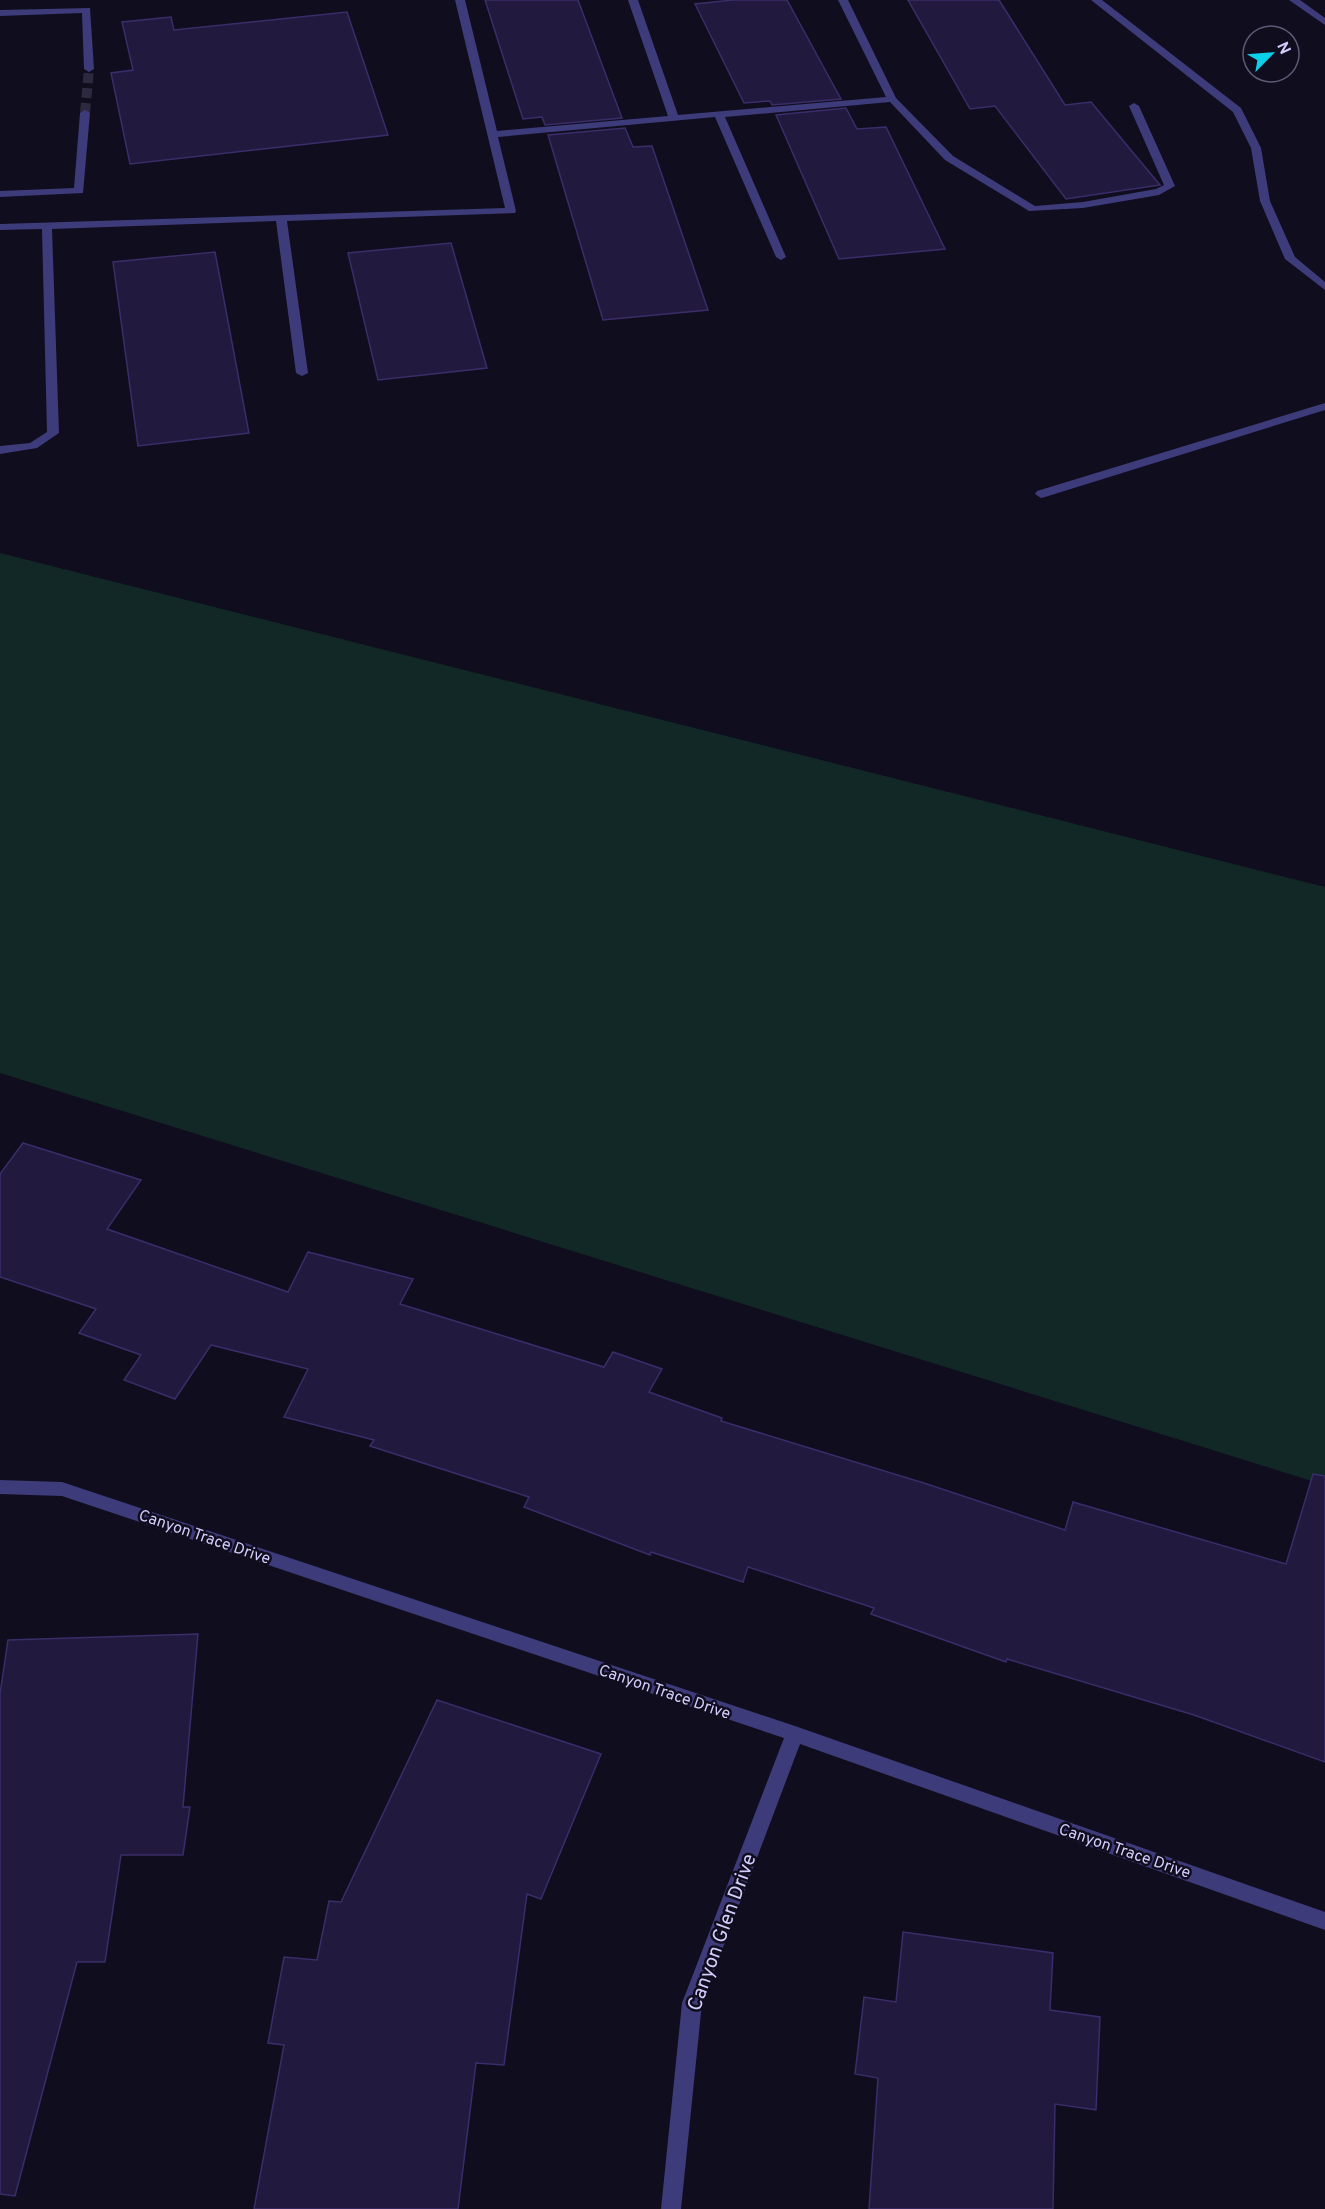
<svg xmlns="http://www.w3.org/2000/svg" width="1325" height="2209" font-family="Overpass,sans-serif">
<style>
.green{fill:#112827}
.building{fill:#221a3e;stroke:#3a2d69;stroke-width:1.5}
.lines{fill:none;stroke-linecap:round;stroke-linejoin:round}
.minor-tunnel{stroke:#2d2a3f;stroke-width:10;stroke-dasharray:10 5;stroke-linecap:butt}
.minor{fill:#3e3b7b;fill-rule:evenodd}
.labels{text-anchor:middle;stroke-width:5;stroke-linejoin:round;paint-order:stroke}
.street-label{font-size:16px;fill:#d3cdfc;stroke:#100d1e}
.near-street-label{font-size:20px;fill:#d3cdfc;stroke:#100d1e}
</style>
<rect width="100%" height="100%" fill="#100d1e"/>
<!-- green -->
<path class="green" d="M0,553L1325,887V1485L0,1073Z"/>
<!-- building -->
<g class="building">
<path d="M485,0H578L622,118L545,125L542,117L523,119Z"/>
<path d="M733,0H787L841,99L772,105L770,101L744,103L695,4Z"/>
<path d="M908,0H999L1065,105L1091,102L1160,185L1066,199L995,106L970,109Z"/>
<path d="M347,12L388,135L130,164L111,73L133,70L122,22L171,17L174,30Z"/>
<path d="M846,108L857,129L886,127L945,249L839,259L776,115Z"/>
<path d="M625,128L633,147L652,146L708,310L603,320L548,135Z"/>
<path d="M451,243L487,368L378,380L348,253Z"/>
<path d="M215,252L249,433L138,446L113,262Z"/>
<path d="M23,1143L141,1180L107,1229L288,1292L308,1252L413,1279L400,1304L604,1367L613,1352L662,1369L649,1392L722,1418L721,1421L927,1484L1065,1530L1073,1502L1286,1564L1313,1474L1325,1476V1762L1194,1715L1007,1659L1006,1662L871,1614L874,1608L748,1567L743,1582L651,1552L650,1555L524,1507L529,1497L370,1446L374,1440L284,1417L308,1369L211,1345L175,1399L124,1380L141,1355L79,1333L96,1309L0,1277V1174Z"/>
<path d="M198,1634L183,1807H190L183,1855H121L105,1962H77L15,2196L0,2194V1694L8,1640Z"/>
<path d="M437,1700L601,1754L541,1899L527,1894L504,2065L476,2063L458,2209H254L284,2045L268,2043L284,1957L317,1960L329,1901L341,1902Z"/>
<path d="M903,1932L1053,1953L1050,2010L1100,2017L1096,2110L1055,2104L1053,2209H869L878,2078L855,2074L864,1997L896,2002Z"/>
</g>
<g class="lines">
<!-- minor-tunnel -->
<path class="minor-tunnel" d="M85,113L89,69"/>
<!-- minor -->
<g class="minor">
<path d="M455,0H465L497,131L668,116L628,0H638L678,115L886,97L838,0H848L896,98L953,156L1035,206L1083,202L1156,189L1164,185L1129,106L1134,103L1139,106L1175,186L1159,195L1083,208L1029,211L945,160L890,102L725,117L786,257L781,260L776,257L715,117L498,137L516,211L515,213L287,221L308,373L302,376L296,373L276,221L52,229L59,433L37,448L0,454V446L30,443L47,432L42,229L0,230V224L505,208Z"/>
<path d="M1091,0H1102L1241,108L1261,148L1270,201L1295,257L1325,282V290L1285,259L1260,201L1251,148L1233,112Z"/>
<path d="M1289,0H1300L1325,18V25Z"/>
<path d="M90,8L94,69L89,72L84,69L82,13L0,16V10Z"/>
<path d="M85,110L90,113L83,193L0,197V191L74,188L80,113Z"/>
<path d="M1325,403V410L1045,497L1041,498L1035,494L1037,491Z"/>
<path d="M0,1480L62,1482L795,1726L1325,1912V1930L800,1744L702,2003L681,2209H661L682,2003L784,1738L62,1496L0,1494Z"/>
</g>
</g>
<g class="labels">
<!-- street labels -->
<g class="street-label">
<text transform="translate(205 1536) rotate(19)" y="6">Canyon Trace Drive</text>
<text transform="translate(665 1691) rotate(19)" y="6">Canyon Trace Drive</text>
<text transform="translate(1125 1850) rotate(19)" y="6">Canyon Trace Drive</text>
</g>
<!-- near-street labels -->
<g class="near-street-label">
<text transform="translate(721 1932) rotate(-70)" y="7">Canyon Glen Drive</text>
</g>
</g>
<!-- north arrow -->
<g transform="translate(1271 54) rotate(65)"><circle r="28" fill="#100d1e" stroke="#5e5a77" stroke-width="1.5"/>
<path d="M0-4.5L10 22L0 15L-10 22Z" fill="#0cd0ea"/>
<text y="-9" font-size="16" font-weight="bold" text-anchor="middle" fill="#d3cdfc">N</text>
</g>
</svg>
